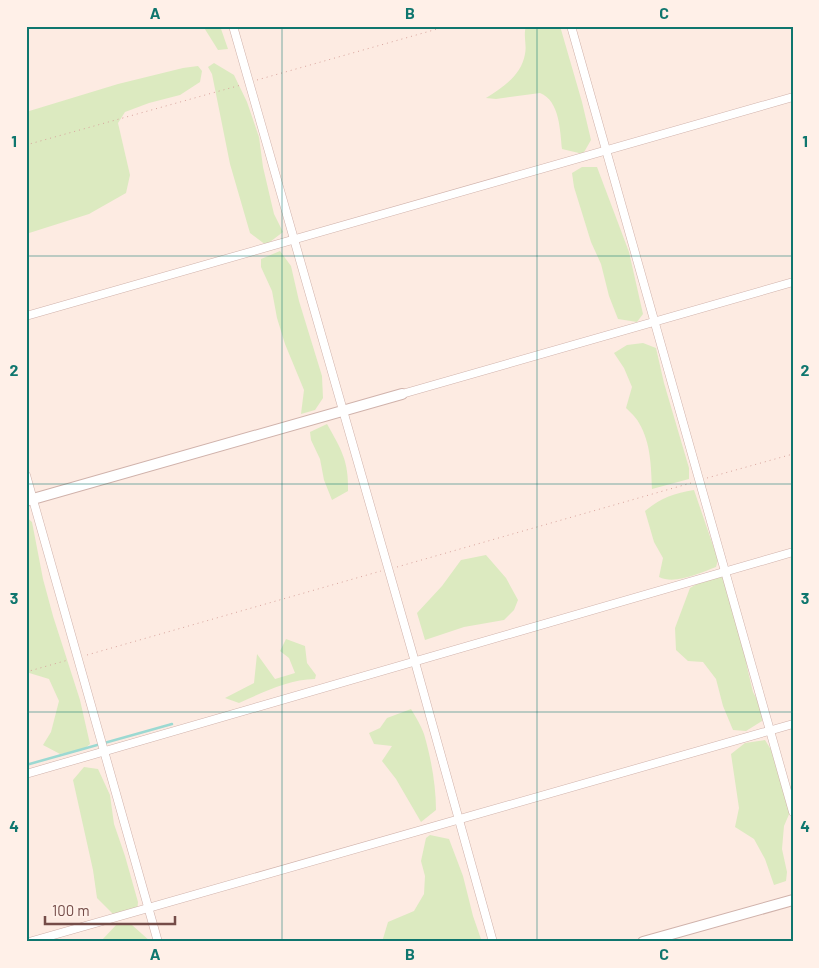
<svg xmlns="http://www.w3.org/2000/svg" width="819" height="968" font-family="Barlow,sans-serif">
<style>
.green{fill:#dceac0}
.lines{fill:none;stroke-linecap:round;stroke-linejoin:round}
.stream{stroke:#9cd9d2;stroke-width:2.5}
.minor-casing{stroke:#d0b2ab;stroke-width:9}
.tertiary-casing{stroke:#d0b2ab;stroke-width:12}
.path{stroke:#d8a39c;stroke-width:1;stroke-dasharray:1 4;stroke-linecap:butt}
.minor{stroke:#fff;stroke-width:8}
.tertiary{stroke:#fff;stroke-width:10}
.grid{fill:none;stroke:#0f766e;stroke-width:1;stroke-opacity:0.55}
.neatline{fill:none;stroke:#0f766e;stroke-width:2}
.grid-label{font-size:16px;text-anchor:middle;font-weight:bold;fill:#0f766e}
</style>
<rect width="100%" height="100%" fill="#fdebe2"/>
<!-- green -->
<g class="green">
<path d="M203,26H220L228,49L218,50Z"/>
<path d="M526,26H560L582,102L591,140L583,154L562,149C560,131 560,101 540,93L496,99L486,98C503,87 521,76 525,54C527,45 523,36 526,26Z"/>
<path d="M214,63L234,75L247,102L259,137L263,167L274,214L283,232L266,245L250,233L230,164L212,74L208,67Z"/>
<path d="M198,66L202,71L200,82L180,95L149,103L125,112L118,123L130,175L126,193L89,214L26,234V112L118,84L183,68Z"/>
<path d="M582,167H597L629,252L643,314L637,322L618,319L609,296L601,264L591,242L574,187L572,173Z"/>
<path d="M280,251L291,266L299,301L322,376L323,398L315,410L301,414L304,390L285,344L277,318L272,291L261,267V259Z"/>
<path d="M643,343L656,348L664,383L689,468V479L652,489C651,467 651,443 639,423C636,417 630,412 626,408L632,387L624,368L614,353L627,345Z"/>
<path d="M327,424C341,449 349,461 348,491L332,500L324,480L320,459L311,440L310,432Z"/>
<path d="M694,490L718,560L716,567C700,573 675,585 659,577L663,558L654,542L645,511C661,498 674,493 694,490Z"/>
<path d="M26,517L32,522L43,579L53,616L80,700L90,744L84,749L60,754L43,745L51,732L59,701L49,679L26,672Z"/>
<path d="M486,555L506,578L518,600L514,610L504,620L464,627L425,640L417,613L442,586L461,560Z"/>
<path d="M723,576L743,635L747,667L753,692L762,709V721L746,731L733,730L723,706L716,679L703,662L688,661L676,650L675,628L690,588L702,581Z"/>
<path d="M286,639L305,646L307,663L316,675L315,679C289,679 262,693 239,703L225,698L254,683L257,654L275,679L295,673L289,658L280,651Z"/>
<path d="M411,709C416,717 421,726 424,734C431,758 436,785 436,810L421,822L396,779L382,761L392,746L374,744L369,733L380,728L387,718Z"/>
<path d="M765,740L775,756L790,812L784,826L782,849L787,872L786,881L774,885L765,859L754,839L735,827L739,808L731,754L745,743Z"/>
<path d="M84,767L98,769L110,795L114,824L125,856L138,902L137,912L113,914L97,898L93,870L73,780Z"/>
<path d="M430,835L449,839L463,876L473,916L482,942H382L388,922L414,911L424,894L425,876L421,861L426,838Z"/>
<path d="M118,923L132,925L151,942H102V940Z"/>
</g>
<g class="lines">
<!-- stream -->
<path class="stream" d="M26,765L172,724"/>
<!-- minor casing -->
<g class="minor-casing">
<g id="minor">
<path d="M233,26L415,662L493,942"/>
<path d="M571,26L793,812"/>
<path d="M26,316L793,97"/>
<path d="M402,394L793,282"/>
<path d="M26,475L158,942"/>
<path d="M26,774L793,552"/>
<path d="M29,942L793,724"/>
</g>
</g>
<!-- tertiary casing -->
<g class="tertiary-casing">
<g id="tertiary">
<path d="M26,501L402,394"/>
<path d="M643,942L793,900"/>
</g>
</g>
<!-- path -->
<g class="path">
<path d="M257,80L448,26"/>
<path d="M26,145L241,85"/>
<path d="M707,478L793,454"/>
<path d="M397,567L691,483"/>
<path d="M87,655L381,571"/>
<path d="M26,672L68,660"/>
</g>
<!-- minor -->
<use href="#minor" class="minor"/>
<!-- tertiary -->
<use href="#tertiary" class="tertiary"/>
</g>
<!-- grid -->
<path class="grid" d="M282,26V942M537,26V942M26,256H793M26,484H793M26,712H793"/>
<!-- border -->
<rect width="819" height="968" fill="none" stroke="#fff0e8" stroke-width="55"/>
<!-- scale -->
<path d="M45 916v8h130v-8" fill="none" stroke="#754c48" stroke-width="2.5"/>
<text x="52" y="916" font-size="15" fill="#754c48" stroke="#fff0e8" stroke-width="4" paint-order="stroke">100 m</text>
<rect x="28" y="28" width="764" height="912" class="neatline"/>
<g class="grid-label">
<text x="155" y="19">A</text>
<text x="410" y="19">B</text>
<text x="664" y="19">C</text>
<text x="14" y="147">1</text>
<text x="805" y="147">1</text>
<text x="14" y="376">2</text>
<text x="805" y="376">2</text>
<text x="14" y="604">3</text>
<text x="805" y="604">3</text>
<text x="14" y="832">4</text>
<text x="805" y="832">4</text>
<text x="155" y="960">A</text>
<text x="410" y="960">B</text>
<text x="664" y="960">C</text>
</g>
</svg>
